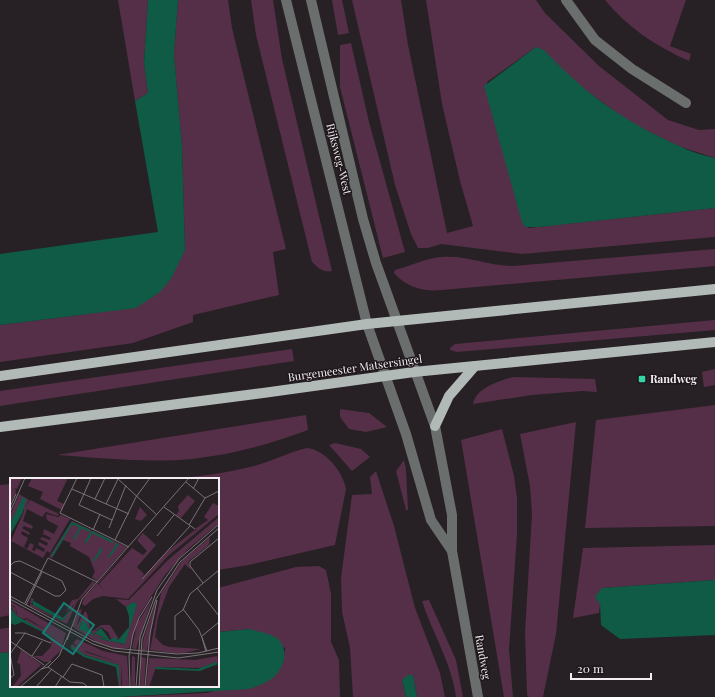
<svg xmlns="http://www.w3.org/2000/svg" width="715" height="697" font-family="'Playfair Display',serif">
<style>
.green{fill:#552f47}
.water{fill:#0f5b46}
.lines{fill:none;stroke-linecap:round;stroke-linejoin:round}
.minor{stroke:#6a6e6c;stroke-width:10}
.major{stroke:#b2bab7;stroke-width:10}
.poi-dot{fill:#34d4a8;stroke:#1e171b;stroke-width:1.5}
.labels{text-anchor:middle;stroke-width:3;stroke-linejoin:round;paint-order:stroke}
.street-label{font-size:11px;fill:#f3eef1;stroke:#1e171b}
.poi-label{font-size:11px;font-weight:bold;fill:#f3eef1;stroke:#1e171b;text-anchor:start}
.inset-river{fill:none;stroke:#0f5b46;stroke-width:2}
.inset-road{fill:none;stroke:#797276;stroke-width:1}
.view{fill:#1a7c75;fill-opacity:0.15;stroke:#1a7c75;stroke-width:2}
.inset-edge{fill:none;stroke:#f3eef1;stroke-width:2}
</style>
<rect width="100%" height="100%" fill="#272024"/>
<!-- green -->
<g class="green">
<path d="M118,0H148L144,63L148,93L135,101Z"/>
<path d="M178,0H228L232,28L286,249L273,252L279,295L193,315V322L133,343L0,362V325L87,314L185,250L182,148L174,54Z"/>
<path d="M251,0H273L282,59L332,271C324,273 318,268 312,262L256,35Z"/>
<path d="M332,0H342L349,33L338,35Z"/>
<path d="M352,0H401L408,45L447,233L473,226L460,181L442,104L426,0H536L545,13L599,66L668,120L699,130L715,129V158L675,145L628,121L580,86L536,47L487,82L528,228L715,208V237L522,254L441,244L428,248H418L411,234L395,185Z"/>
<path d="M605,0H686L670,46L691,54L689,61C657,47 627,27 605,0Z"/>
<path d="M351,43L369,122L405,252L383,258L340,87V45Z"/>
<path d="M715,249V266L442,290C423,292 406,287 394,273L395,270C411,266 425,258 442,257C466,255 489,266 513,266Z"/>
<path d="M715,320V330L457,352L450,350V348L455,344Z"/>
<path d="M292,349L294,361L0,406V391Z"/>
<path d="M715,369V385L704,387L702,372Z"/>
<path d="M513,377L595,379L597,392L582,391L532,395L473,404C476,388 499,381 513,377Z"/>
<path d="M715,405V526L585,528L596,420Z"/>
<path d="M340,409L369,413L387,427L366,432L349,429L340,417Z"/>
<path d="M306,415L308,430C271,444 231,455 192,459C147,463 101,458 57,455Z"/>
<path d="M576,422L556,634L543,697H529L527,695L525,632L532,514L530,486L520,434Z"/>
<path d="M502,429L514,476L517,498V535L509,649L513,697H504L461,440Z"/>
<path d="M335,443L361,449L370,457L352,471L329,445Z"/>
<path d="M307,448C325,450 343,471 346,489L335,545L249,565L218,570V479H169C198,477 226,473 254,466C272,461 289,452 307,448Z"/>
<path d="M404,460L406,470L408,510H406L396,471Z"/>
<path d="M376,471L394,526L415,608L440,673L445,697H417L413,675L402,681L406,697H353L350,648L342,612L341,578L352,495L372,494L370,477Z"/>
<path d="M11,484V615L0,617V485Z"/>
<path d="M715,545V580L602,588L599,613L573,618L583,548Z"/>
<path d="M319,566L326,570L331,594V642L339,660L340,697H119L207,693L274,676L283,663L285,648L250,629L218,632V588L296,567Z"/>
<path d="M429,600L456,660L463,697H456C452,664 432,632 422,601Z"/>
<path d="M11,627V652L0,653V629Z"/>
</g>
<!-- water -->
<g class="water">
<path d="M148,0H178L174,54L182,148L185,250L171,279L160,292L136,308L0,325V254L158,232L135,101L148,93L144,63Z"/>
<path d="M536,47L544,50C579,87 612,113 658,136C676,145 695,154 715,158V208L539,227H525L522,222L484,86Z"/>
<path d="M715,580V635L620,639L601,625L600,604L595,597L602,588Z"/>
<path d="M250,629C258,632 274,634 279,640C289,651 284,667 274,677C267,683 257,686 249,689L119,697H0V653L11,652V686H218V632Z"/>
<path d="M408,675H413L417,697H406L402,680Z"/>
</g>
<g class="lines">
<!-- minor -->
<g class="minor">
<path d="M286,0L367,324L406,434L431,520L452,551"/>
<path d="M311,0L363,219L376,263L435,426L452,515V551L478,697"/>
<path d="M566,0L595,40L632,69L686,103"/>
</g>
<!-- major -->
<g class="major">
<path d="M0,376L367,324L715,289"/>
<path d="M435,426L449,396L475,366"/>
<path d="M0,427L263,393L414,372L715,342"/>
</g>
</g>
<!-- markers -->
<rect class="poi-dot" x="638" y="375" width="8" height="8" rx="2"/>
<g class="labels">
<!-- street labels -->
<g class="street-label">
<text transform="translate(339 159) rotate(76)" y="4">Rijksweg-West</text>
<text transform="translate(355 368) rotate(-8)" y="4">Burgemeester Matsersingel</text>
<text transform="translate(483 657) rotate(80)" y="4">Randweg</text>
</g>
<!-- poi labels -->
<g class="poi-label">
<text x="650" y="383">Randweg</text>
</g>
</g>
<!-- overview -->
<g transform="translate(10 478)">
<rect width="209" height="209" fill="#272024"/>
<path d="M0,0H12L7,11L5,10L6,14L0,27ZM22,0H58L47,23L54,26L52,32L30,21L33,14L18,8ZM9,16L19,22L15,30L20,22L49,36L47,38L36,34L32,39L17,31L13,43L23,48L22,51L14,48L12,50L20,55L19,57L12,53L11,56L18,60L14,69L17,71L20,65L24,67L22,72L25,73L26,70L34,74L35,71L28,67L29,64L37,68L38,65L30,61L32,59L40,62L41,60L33,56L34,51L44,56L48,48L37,42L36,36L48,39L51,37L60,41L40,75L37,73L33,80L1,63L14,33V19L0,45V37ZM178,17L185,23L171,40L166,37L169,33L168,28ZM203,25L209,28V36L187,54L185,51L198,42L194,39ZM130,29L137,37L131,43L125,41ZM209,39V45L178,71L155,97L130,136L119,170H104L87,164L62,149L68,152L62,148L69,132L72,131L66,149L75,133L77,135L80,152L83,153L91,147H100L109,161H101L98,154L91,149L84,155L97,161L86,159L79,152L75,143H72L69,150L90,161L114,166L127,126L123,124L116,129L106,121L119,122L158,82ZM62,43L117,69L87,103L82,99L85,94L79,79L60,68L61,65L53,62L42,80L39,79ZM185,52L187,54L159,77L118,121L93,118L83,121L75,128L72,126L74,120L122,67L88,106L94,112L89,106L122,70L133,77L137,73L127,62L133,55L146,67L127,89L134,96L131,101L159,72ZM200,59L199,67L178,84L181,92L175,86L159,109L148,139L145,159L153,167L160,169L191,171L174,175H183H163L140,172L151,115L172,83ZM83,103L85,105L67,124L57,146L20,128L21,120L24,121L21,126L50,142L54,141L65,126L56,134L62,122L68,121ZM142,121L126,171L122,170L127,146ZM147,121L137,172H132L134,159ZM0,123L56,155L51,172L39,184H34L23,178H32L40,170L42,165L38,158L46,162L14,142L17,141L23,145L36,152L17,140L13,141L7,138L0,127L5,130L7,136L13,138L8,137L5,129L0,126ZM67,161L93,173L117,178L119,209H112L111,185L72,172L63,165ZM62,166L78,175L111,185V209L109,208V187L75,177L60,169ZM8,169L33,188L31,187L7,209H2L11,198L10,186L7,185L11,172ZM122,178L125,179V209H121ZM207,178L209,186L207,184L191,190L146,189L139,209H136L139,180L185,182ZM131,179L136,180L134,209H130Z" fill="#552f47"/>
<path d="M13,19L16,21L13,34L0,57V45ZM22,122L53,140L65,126L54,141L51,142L23,127ZM123,124L127,126L115,166L90,161L69,151L72,143H75L79,152L86,159L97,161L84,155L91,150L100,162L105,159L108,162L119,149V138L116,129ZM0,129L7,138L47,161L12,144L5,147L0,145ZM62,168L75,177L109,187V209L106,189L74,179L61,171ZM206,184L208,186L190,193L145,191L146,189L188,191Z" fill="#0f5b46"/>
<path class="inset-river" d="M64,61L71,49L80,53M75,65L82,54L103,64M42,78L62,45L71,49M99,79L107,67L105,65M84,83L92,70"/>
<path class="inset-road" d="M67,0L50,35L119,69M81,0L69,27L102,42M107,0L147,37M176,4L195,20M62,11L119,36M183,11L189,0M195,20L209,13M85,21L95,0M96,26L108,1M0,29L6,16M154,29L185,51M0,34L15,0M179,47L195,20M99,50L116,7M83,52L90,36M147,58L164,37M105,62L126,19L140,0M0,88L4,84L10,83L52,103L56,112L50,118H45L0,94M132,101L180,48M193,105L180,88V84L209,60M187,110L209,138M0,118L83,163L103,170L167,176L188,175L209,170M0,121L83,166L104,173L168,180L209,174M15,125L38,80L87,104M16,127L32,94M173,131L189,152L197,173M5,155H15L41,165M192,158L209,144M192,159L196,174M57,162L72,121L179,0M165,162V138L173,132L180,116L209,92M0,163L34,187M22,178L32,163M38,189L60,204L73,205L78,209M31,191L38,189L49,178L60,153M53,199L62,186L92,197L94,209M0,200L4,197L0,176L15,155M10,209L41,183M26,209L42,191M45,209L52,198M120,209L119,178L123,156L129,140L142,119M126,209L130,159L147,112L169,81L209,46M129,209L132,161L146,121L170,84L209,50M135,209L140,156L147,122"/>
<path class="view" d="M54,125L84,147L63,176L33,155Z"/>
<rect width="209" height="209" class="inset-edge"/>
</g>
<!-- scale -->
<path d="M571 673v6h80v-6" fill="none" stroke="#f3eef1" stroke-width="2"/>
<text x="577" y="673" font-size="12" fill="#f3eef1" stroke="#1e171b" stroke-width="3" paint-order="stroke">20 m</text>
</svg>
